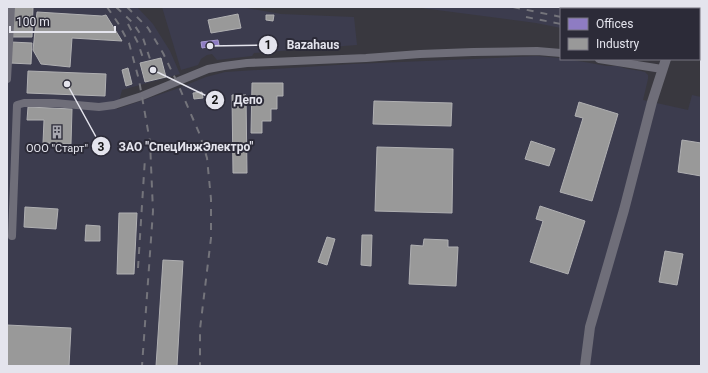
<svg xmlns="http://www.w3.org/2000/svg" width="708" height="373" font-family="Roboto,sans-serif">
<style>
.built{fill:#3c3c4e}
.offices{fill:#8e7cc3;stroke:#a89bd0}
.industry{fill:#999;stroke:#b0b0b2}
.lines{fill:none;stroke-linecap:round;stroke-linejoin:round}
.minor{stroke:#6f6e79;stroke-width:8}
.tertiary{stroke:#6f6e79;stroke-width:10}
.rail{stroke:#74747b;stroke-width:2;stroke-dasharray:7 7;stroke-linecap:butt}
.labels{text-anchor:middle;stroke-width:4;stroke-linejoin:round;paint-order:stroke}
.poi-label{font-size:11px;fill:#e4e4ed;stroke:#2c2b38}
.leader{fill:none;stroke:#e4e4ed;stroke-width:1.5}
.callout-dot{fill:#e4e4ed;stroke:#2c2b38;stroke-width:1.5}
.mark-label{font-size:12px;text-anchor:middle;font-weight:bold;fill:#111}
.callout-label{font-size:12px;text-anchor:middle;font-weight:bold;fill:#e4e4ed;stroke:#2c2b38;stroke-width:4;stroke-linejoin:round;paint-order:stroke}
</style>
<rect width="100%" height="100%" fill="#39383f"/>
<!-- built -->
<g class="built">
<path d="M11,7H137L153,24L170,51L180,74L122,90L117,109L176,89L206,77L225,72L353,64L473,59L537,56L559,58H561V59H567L607,66H617L628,69L641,71L645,72L648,75V79L643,100L688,110L692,95L701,97V366H7V79Z"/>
<path d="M162,7H241L281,14L354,17L357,45L254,53L252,56L217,60L212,54L207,55L201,59L198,65L181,70Z"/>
<path d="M414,7H586L597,9H561V28L536,23Z"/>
</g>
<!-- offices -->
<path class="offices" d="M218,40L219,45L202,48L201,42Z"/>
<!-- industry -->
<g class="industry">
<path d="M14,7H33L32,37H13Z"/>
<path d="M37,12L102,16L106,15L122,41L72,38L70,67L41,64L33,50Z"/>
<path d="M238,14L241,28L211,33L208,20Z"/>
<path d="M266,15H274L273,21L266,20Z"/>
<path d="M11,42L32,43L31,64L10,63Z"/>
<path d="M161,58L166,77L145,82L140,63Z"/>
<path d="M128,68L132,84L126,86L122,70Z"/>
<path d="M28,71L106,74L105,96L27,93Z"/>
<path d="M252,83H283V96H277V109H271V121H262V133H251Z"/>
<path d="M202,92L203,98L194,99L193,93Z"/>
<path d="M232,95H246L247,173H233Z"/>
<path d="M374,101L452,103L451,126L373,124Z"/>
<path d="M579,102L618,114L592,201L560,192L583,118L575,116Z"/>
<path d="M28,107L72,109L71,144L43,143L44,120H27Z"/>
<path d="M682,140L701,143V176L678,172Z"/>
<path d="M531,141L555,149L549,166L525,159Z"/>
<path d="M377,147L453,149L452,213L375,211Z"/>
<path d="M540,206L585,221L568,274L530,262L543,221L536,219Z"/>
<path d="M25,207L58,209L56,229L24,227Z"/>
<path d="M119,213H137L134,274H117Z"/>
<path d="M86,225L100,226V241H85Z"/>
<path d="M362,235H372L371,266L361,265Z"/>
<path d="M327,237L335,239L327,265L318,262Z"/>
<path d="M424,239L448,240V247H458L456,286L409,284L411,245L423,246Z"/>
<path d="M665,251L683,254L677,285L659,282Z"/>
<path d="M163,260L183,261L177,366H156Z"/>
<path d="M7,325L71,328L69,366H7Z"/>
</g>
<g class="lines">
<!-- minor -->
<g class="minor">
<path d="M599,59L662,69"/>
<path d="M7,79L11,7"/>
<path d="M12,236L17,105L24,103H54L99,107L114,105L142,96L208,69L224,66L247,63L366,58L420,54L473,52L537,51L561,53"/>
</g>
<!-- tertiary -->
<g class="tertiary">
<path d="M684,9L685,7"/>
<path d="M585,366L590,327L624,210L652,102L666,59"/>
</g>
<!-- rail -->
<g class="rail">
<path d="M107,7L118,23L129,43L139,80L150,142L153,211L142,366"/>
<path d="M116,7L133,23L143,38L150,59"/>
<path d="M127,7L148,28L163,53L177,82L200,135L207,158L211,199V238L200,329V366"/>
<path d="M513,7L561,17"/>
<path d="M526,17L561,24"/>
<path d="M128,24L138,43L144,61"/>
<path d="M699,39H701"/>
<path d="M699,51L701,52"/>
<path d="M138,268L145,158"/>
</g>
</g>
<!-- icons -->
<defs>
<g id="building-bare" transform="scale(1.08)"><path d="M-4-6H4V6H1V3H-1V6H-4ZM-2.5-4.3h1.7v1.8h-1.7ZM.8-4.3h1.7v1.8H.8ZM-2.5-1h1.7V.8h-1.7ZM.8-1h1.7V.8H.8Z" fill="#a8a8b0" stroke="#2c2b38" stroke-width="2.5" paint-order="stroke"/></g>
</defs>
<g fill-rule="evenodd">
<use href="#building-bare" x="57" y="132"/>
</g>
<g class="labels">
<!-- poi labels -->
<g class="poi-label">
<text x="57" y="152">ООО "Старт"</text>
</g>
</g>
<!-- callouts -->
<path class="leader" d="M210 46L268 45M153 70L215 100M67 84L101 146"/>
<g class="callout-dot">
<circle cx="210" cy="46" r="4"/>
<circle cx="153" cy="70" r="4"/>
<circle cx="67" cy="84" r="4"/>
<circle cx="268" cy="45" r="10"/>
<circle cx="215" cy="100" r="10"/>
<circle cx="101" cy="146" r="10"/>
</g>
<g class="mark-label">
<text x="268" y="49">1</text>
<text x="215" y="104">2</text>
<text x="101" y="151">3</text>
</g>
<g class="callout-label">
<text x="313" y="49">Bazahaus</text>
<text x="248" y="104">Депо</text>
<text x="186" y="151">ЗАО "СпецИнжЭлектро"</text>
</g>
<!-- border -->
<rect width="708" height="373" fill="none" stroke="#e4e4ed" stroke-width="16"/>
<!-- legend -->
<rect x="560" y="8" width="140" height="52" fill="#2c2b38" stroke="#767580"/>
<rect x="568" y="18" width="20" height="12" fill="#8e7cc3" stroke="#767580"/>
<text x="596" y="28" font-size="12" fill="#e4e4ed">Offices</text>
<rect x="568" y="38" width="20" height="12" fill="#999999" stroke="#767580"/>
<text x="596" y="48" font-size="12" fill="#e4e4ed">Industry</text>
<!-- scale -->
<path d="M10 26v6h105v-6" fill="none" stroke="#e4e4ed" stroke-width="2"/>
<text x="16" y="26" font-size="12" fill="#e4e4ed" stroke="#2c2b38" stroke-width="3" paint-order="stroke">100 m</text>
</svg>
